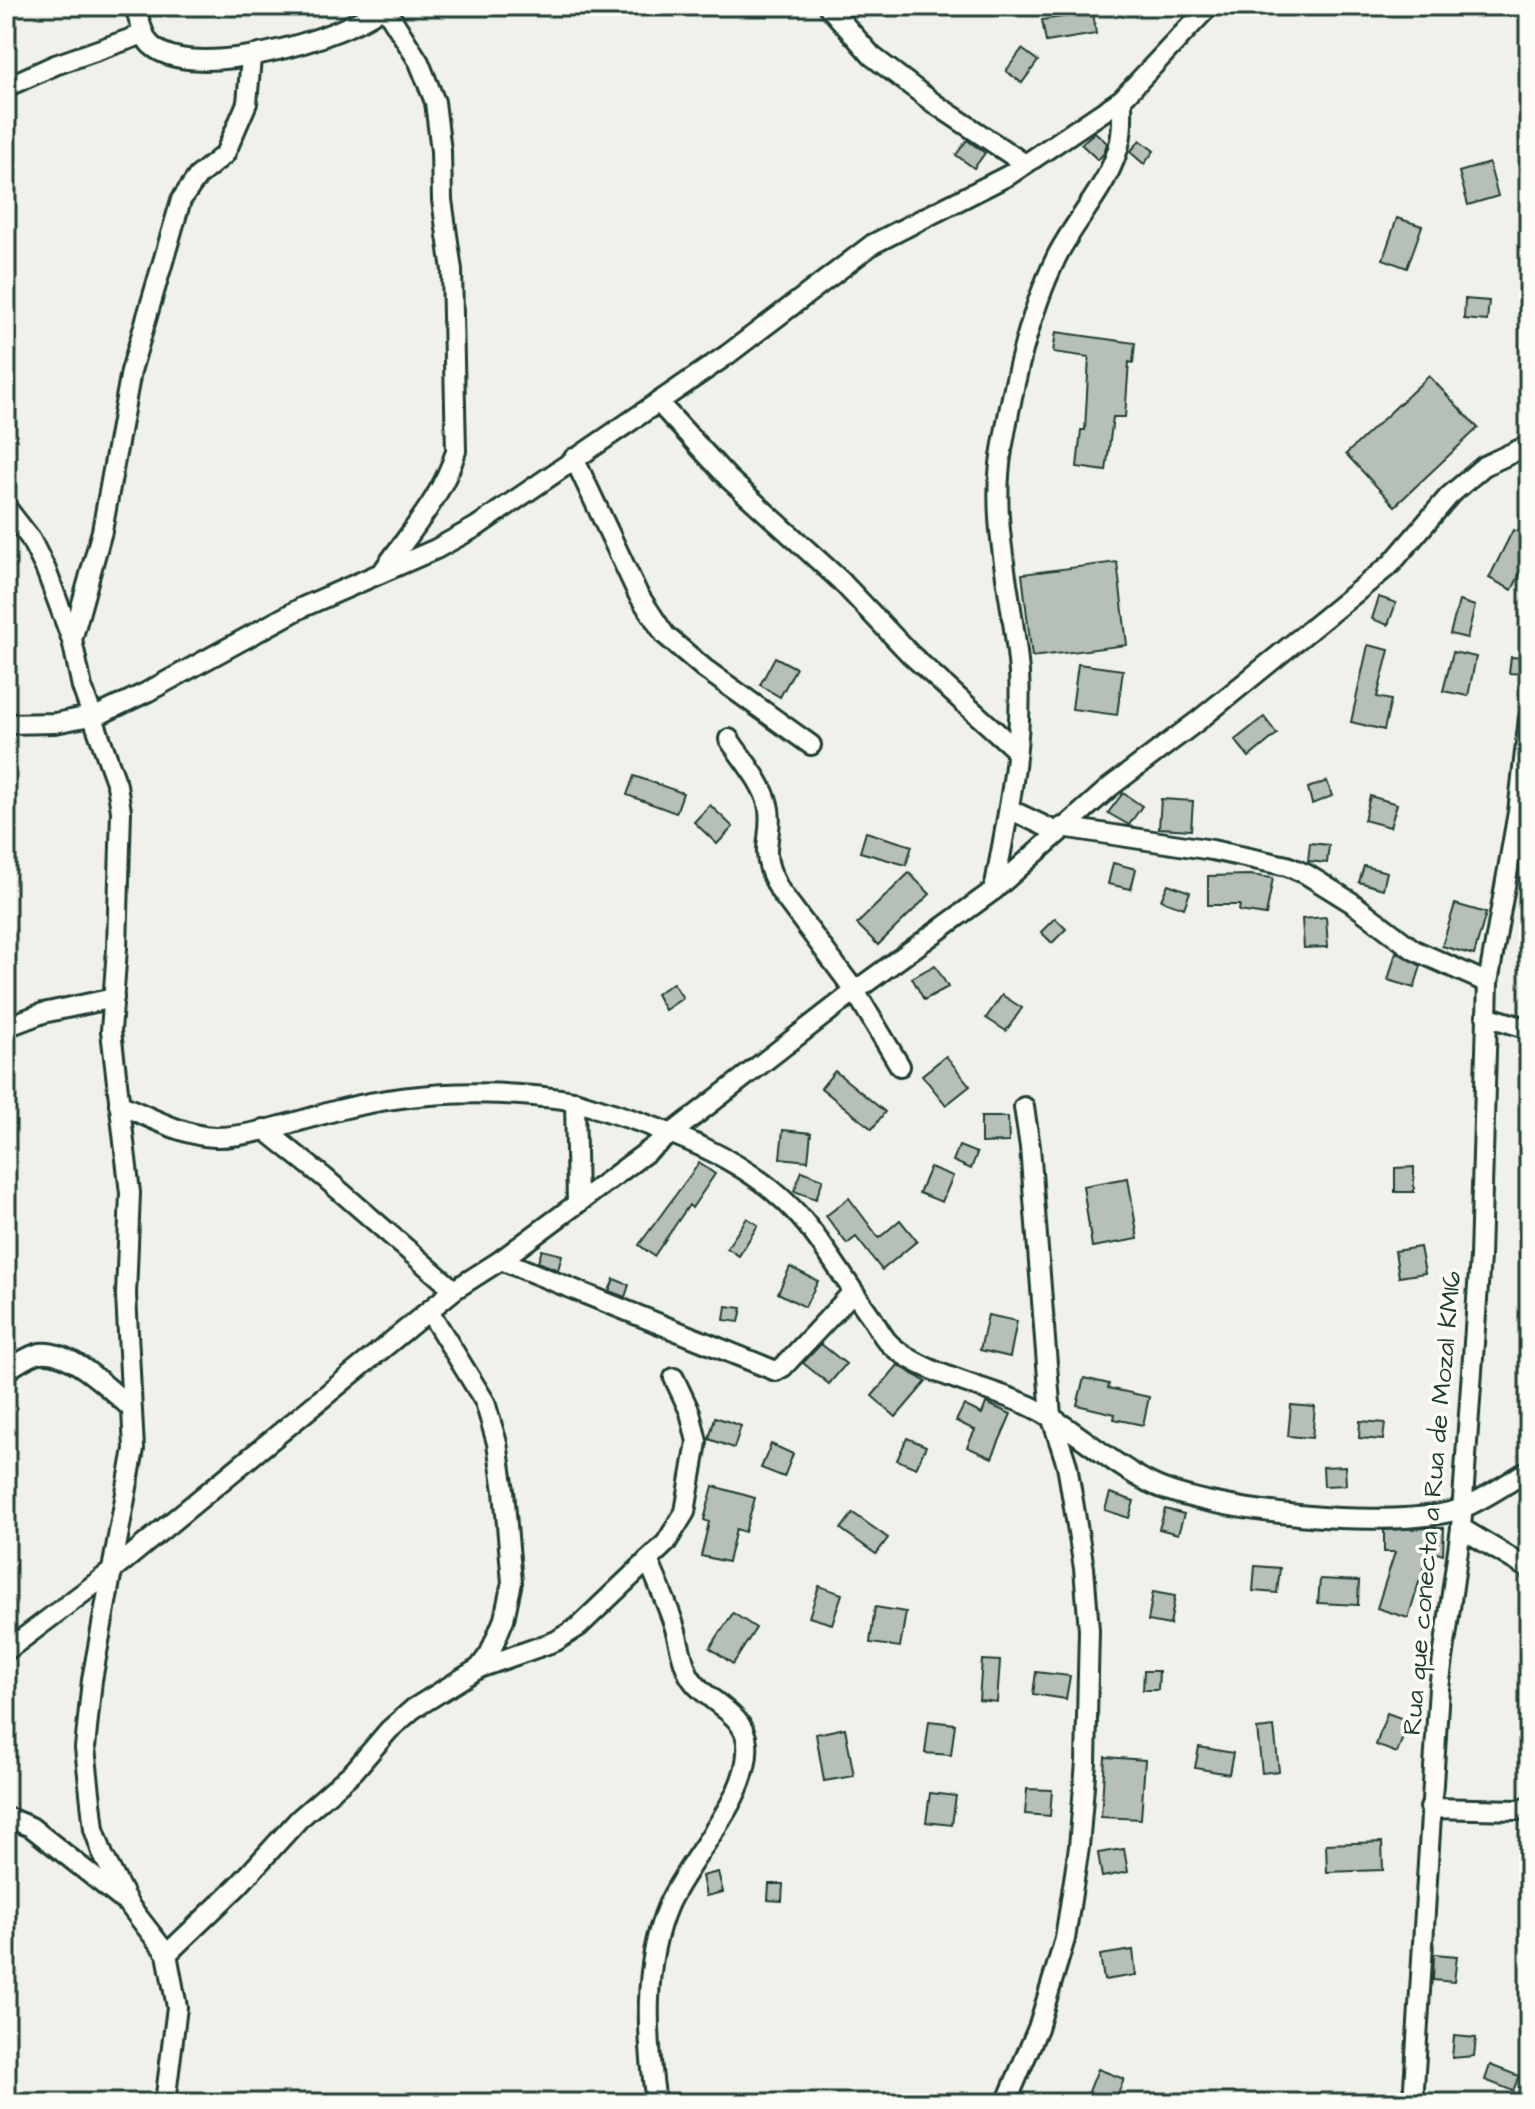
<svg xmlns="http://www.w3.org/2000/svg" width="1535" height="2109" font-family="'Architects Daughter',sans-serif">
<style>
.building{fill:#b6bfb8;stroke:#1f3d34;stroke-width:2}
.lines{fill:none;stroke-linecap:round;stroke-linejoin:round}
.street-casing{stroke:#1f3d34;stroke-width:24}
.street{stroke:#fdfcf7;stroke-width:18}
.labels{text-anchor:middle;stroke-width:7;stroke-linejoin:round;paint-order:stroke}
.street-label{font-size:26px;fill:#1f3d34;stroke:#fdfcf7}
</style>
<rect width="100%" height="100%" fill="#f0f1eb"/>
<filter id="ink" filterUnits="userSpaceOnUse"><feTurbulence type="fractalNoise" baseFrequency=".0125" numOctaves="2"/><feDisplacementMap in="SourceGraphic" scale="16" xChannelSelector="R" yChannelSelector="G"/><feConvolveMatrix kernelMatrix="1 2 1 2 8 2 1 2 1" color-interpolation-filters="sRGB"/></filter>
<g filter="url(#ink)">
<!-- building -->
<g class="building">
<path d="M1093,12L1096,34L1046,42L1042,20Z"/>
<path d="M1022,49L1038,61L1022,83L1006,71Z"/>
<path d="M1095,132L1107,143L1104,153L1098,160L1081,144Z"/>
<path d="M967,140L985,153L974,168L956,155Z"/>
<path d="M1140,140L1154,151L1144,164L1130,152Z"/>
<path d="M1489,163L1498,196L1468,205L1459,172Z"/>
<path d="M1397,218L1422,226L1407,268L1383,259Z"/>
<path d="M1465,299L1489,301L1487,321L1464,319Z"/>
<path d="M1056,332L1135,343L1133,363L1129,362L1125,417H1113L1106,471L1077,467L1081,430H1085L1089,357L1053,352Z"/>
<path d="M1429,376L1478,428L1395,506L1346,454Z"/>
<path d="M1513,530L1529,534V556L1512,590L1489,578Z"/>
<path d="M1117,562L1127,645L1032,657L1022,574Z"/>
<path d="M1379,597L1396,603L1388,625L1372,619Z"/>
<path d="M1459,601L1475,606L1467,638L1450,634Z"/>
<path d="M1368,645L1389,650L1377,697L1391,700L1384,730L1351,722Z"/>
<path d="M1453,652L1476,657L1468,696L1443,691Z"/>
<path d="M775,657L796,668L780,697L760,685Z"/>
<path d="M1511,657L1527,658L1525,674L1509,673Z"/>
<path d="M1078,664L1123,670L1117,715L1072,709Z"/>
<path d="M1264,717L1277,734L1249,757L1235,740Z"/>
<path d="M634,776L683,793L676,813L627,795Z"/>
<path d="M1327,781L1332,796L1312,804L1308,788Z"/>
<path d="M1123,793L1142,806L1129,825L1108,813Z"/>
<path d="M1370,796L1397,804L1390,827L1364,820Z"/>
<path d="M1161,799L1193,801L1191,830L1159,828Z"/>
<path d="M710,805L733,827L717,844L694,822Z"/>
<path d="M866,832L912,846L906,865L860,852Z"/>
<path d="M1310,843L1329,845L1327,863L1308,861Z"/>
<path d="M1113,863L1136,869L1131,889L1108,884Z"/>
<path d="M1364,866L1387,872L1383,889L1359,882Z"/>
<path d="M909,873L930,894L878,945L857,924Z"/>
<path d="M1250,875L1273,878L1266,915L1239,911L1240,905H1208V876Z"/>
<path d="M1168,884L1190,892L1184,908L1161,900Z"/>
<path d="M1455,904L1486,913L1474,955L1442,946Z"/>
<path d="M1326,917L1328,947L1304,948L1302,919Z"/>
<path d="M1055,918L1066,929L1052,943L1041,932Z"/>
<path d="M1396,952L1421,966L1414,988L1388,980Z"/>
<path d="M935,965L948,987L924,1000L912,978Z"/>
<path d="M673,983L683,998L665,1010L656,994Z"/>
<path d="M1002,995L1022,1008L1006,1031L986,1018Z"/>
<path d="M946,1056L970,1086L946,1105L922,1075Z"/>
<path d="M835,1071L885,1112L872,1129L821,1088Z"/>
<path d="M981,1117H1008L1009,1142L981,1143Z"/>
<path d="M783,1130L811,1133L808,1161L780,1158Z"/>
<path d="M959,1146L977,1153L971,1169L953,1161Z"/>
<path d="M699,1163L715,1174L692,1208L689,1205L654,1256L639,1245Z"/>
<path d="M930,1167L953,1176L942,1202L919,1193Z"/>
<path d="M1414,1167V1192H1395V1168Z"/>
<path d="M802,1171L823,1179L816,1199L794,1191Z"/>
<path d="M1128,1178L1138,1239L1092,1247L1083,1186Z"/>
<path d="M849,1198L879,1238L900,1220L917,1241L882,1270L856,1237L847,1244L826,1216Z"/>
<path d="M747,1218L758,1225L739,1256L727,1248Z"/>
<path d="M1420,1247L1425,1273L1399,1277L1395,1251Z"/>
<path d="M542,1250L562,1255L558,1270L538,1262Z"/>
<path d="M790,1267L818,1281L805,1307L778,1293Z"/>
<path d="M614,1279L629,1285L625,1297L609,1291Z"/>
<path d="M726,1306L742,1308L739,1322L724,1320Z"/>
<path d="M988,1315L1017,1321L1010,1357L980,1350Z"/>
<path d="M821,1344L846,1364L829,1384L803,1363Z"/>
<path d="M898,1365L926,1382L896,1417L872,1396Z"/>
<path d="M1084,1378L1109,1384L1108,1388L1149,1397L1143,1425L1114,1419L1115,1414L1077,1405Z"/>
<path d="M986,1403L1011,1414L992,1458L967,1447L975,1430L956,1421L964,1405L982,1414Z"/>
<path d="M1291,1405L1315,1407L1312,1438L1288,1436Z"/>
<path d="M715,1417L741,1426L734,1448L709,1439Z"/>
<path d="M1360,1421L1385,1423L1383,1440L1359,1438Z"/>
<path d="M907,1438L926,1446L916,1468L897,1460Z"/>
<path d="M771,1444L793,1454L784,1477L761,1468Z"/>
<path d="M1345,1466L1346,1485L1324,1486L1323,1467Z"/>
<path d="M713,1486L755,1498L745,1532L736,1529L728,1562L701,1556L709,1522L704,1520Z"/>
<path d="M1110,1493L1134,1501L1129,1518L1105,1510Z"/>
<path d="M1165,1509L1184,1514L1178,1534L1159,1529Z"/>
<path d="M853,1513L888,1538L876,1554L841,1529Z"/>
<path d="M1427,1528H1444L1443,1554L1428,1553L1408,1618L1377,1608L1395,1552H1384V1530Z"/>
<path d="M1255,1566L1280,1568L1277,1593L1253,1591Z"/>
<path d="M1320,1579L1359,1581L1358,1605L1318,1603Z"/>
<path d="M819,1586L842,1594L832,1624L809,1617Z"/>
<path d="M1153,1592L1175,1596L1170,1625L1148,1621Z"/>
<path d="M875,1607L906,1612L900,1647L870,1643Z"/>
<path d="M733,1613L756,1628L733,1664L710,1648Z"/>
<path d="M982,1660L1000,1661L997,1702L979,1700Z"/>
<path d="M1144,1671H1159L1158,1690H1143Z"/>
<path d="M1036,1672L1070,1676L1066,1699L1033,1694Z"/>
<path d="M1387,1713L1409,1721L1397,1753L1376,1745Z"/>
<path d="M929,1721L955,1724L951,1755L925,1753Z"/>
<path d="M1274,1727L1279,1771L1262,1773L1257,1729Z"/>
<path d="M845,1728L854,1776L824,1781L816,1734Z"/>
<path d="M1199,1747L1233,1753L1229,1774L1195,1768Z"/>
<path d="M1105,1757L1145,1760L1141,1819L1101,1817Z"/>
<path d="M1027,1789L1052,1790L1050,1816L1025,1814Z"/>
<path d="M930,1793L956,1796L952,1825L926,1822Z"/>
<path d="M1382,1842L1383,1870L1327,1872L1326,1844Z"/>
<path d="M1124,1849L1128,1872L1102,1877L1098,1853Z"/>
<path d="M718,1872L723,1892L706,1896L702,1876Z"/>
<path d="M769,1884H783L782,1901L768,1900Z"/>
<path d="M1133,1950L1136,1975L1104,1980L1100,1955Z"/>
<path d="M1434,1954L1457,1956L1454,1982L1433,1980Z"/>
<path d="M1454,2036L1476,2038L1474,2056L1452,2058Z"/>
<path d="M1490,2065L1519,2076L1513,2091L1485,2080Z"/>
<path d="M1098,2069L1124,2079L1114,2103H1095L1086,2099Z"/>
</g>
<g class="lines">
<!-- street casing -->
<g class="street-casing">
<g id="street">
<path d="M134,6C140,18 142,37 151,45C192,84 346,38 384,6"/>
<path d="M828,6L872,56L935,104L1025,164"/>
<path d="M6,87L55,65L144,34"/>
<path d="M658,402L729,479L840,580L910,654L1016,750"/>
<path d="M574,458L638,594L665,635L705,669L811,745"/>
<path d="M6,507L30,538L46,570L72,640L82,687L117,785L121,811L117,948L111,1031L130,1193L126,1295L134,1449L92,1680L85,1748L94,1829L103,1855L129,1905L167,1954L177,2007L165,2103"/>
<path d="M383,571C410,532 443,496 456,451L452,270L442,200L441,151L435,102L419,62L384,6"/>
<path d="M72,640L102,531L131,371L181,200L198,176L225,154L247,103L251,58"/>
<path d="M6,724L55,723L101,714L147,692L303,607L436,549L476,527L727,355L873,244L1009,175L1122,99L1209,6"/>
<path d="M729,739C742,759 762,781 768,804C772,819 768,834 767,849C766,865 773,877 780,891L855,991L900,1066"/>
<path d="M1009,809L1057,832"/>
<path d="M1062,827L1212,850L1287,866L1306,874L1351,902L1414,950L1488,983"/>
<path d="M994,890C1007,819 1023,746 1019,673C1014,599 989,525 1002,450C1013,386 1028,316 1056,258C1075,219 1111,184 1120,141C1123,128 1122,112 1122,99"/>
<path d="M1486,1016L1529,1029"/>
<path d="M6,1027L43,1013L114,998"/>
<path d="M575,1101L577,1202"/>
<path d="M119,1104C148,1116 183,1136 215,1137C248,1138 305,1119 338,1110C402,1094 469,1090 534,1096C550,1098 566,1098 581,1103C661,1128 752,1156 807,1225C830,1254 848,1285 870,1315C876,1324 881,1334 887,1341C916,1373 991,1388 1030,1406C1073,1426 1107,1462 1150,1483C1210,1513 1397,1531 1460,1509C1484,1500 1507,1483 1529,1470"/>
<path d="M264,1129L325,1178L454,1290"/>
<path d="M501,1260L776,1371L783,1367L852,1293"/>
<path d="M6,1371C15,1365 29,1355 40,1353C70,1349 109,1389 130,1407"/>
<path d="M1461,1528L1529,1569"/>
<path d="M648,1560C657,1581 666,1601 673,1622C679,1639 681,1660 689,1675C703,1701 744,1711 747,1743C752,1796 689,1857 668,1905C642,1966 647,2039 656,2103"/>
<path d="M6,1651L112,1571L454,1290L501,1260L671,1134L855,991L994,890L1110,787L1199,720L1391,564L1449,496L1484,466L1529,445"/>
<path d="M479,1668L556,1641L578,1627L666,1543L685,1512L697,1442L690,1412L674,1378"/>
<path d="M1430,1808L1519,1810L1529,1806"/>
<path d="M6,1817L31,1827L124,1901"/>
<path d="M167,1954L239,1885L299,1819L354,1771L389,1730L413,1709L479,1668L490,1653L504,1619L512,1582L504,1491L497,1443L485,1402L429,1311"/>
<path d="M1006,2103L1038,2028L1065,1939L1079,1847L1086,1762L1089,1630L1084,1568L1067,1465L1051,1416L1030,1147L1024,1107"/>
<path d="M1413,2103L1439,1688L1461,1528L1480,1257L1488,983L1518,812L1529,718"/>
</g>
</g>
<!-- street -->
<use href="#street" class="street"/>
</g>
</g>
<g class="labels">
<!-- street labels -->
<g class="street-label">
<text transform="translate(1431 1503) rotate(-85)" y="9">Rua que conecta a Rua de Mozal KM16</text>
</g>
</g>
<!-- margin -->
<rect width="1535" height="2109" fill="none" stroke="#fdfcf7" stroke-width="32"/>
<rect x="16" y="16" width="1503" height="2077" fill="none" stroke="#1f3d34" stroke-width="3" filter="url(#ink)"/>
</svg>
